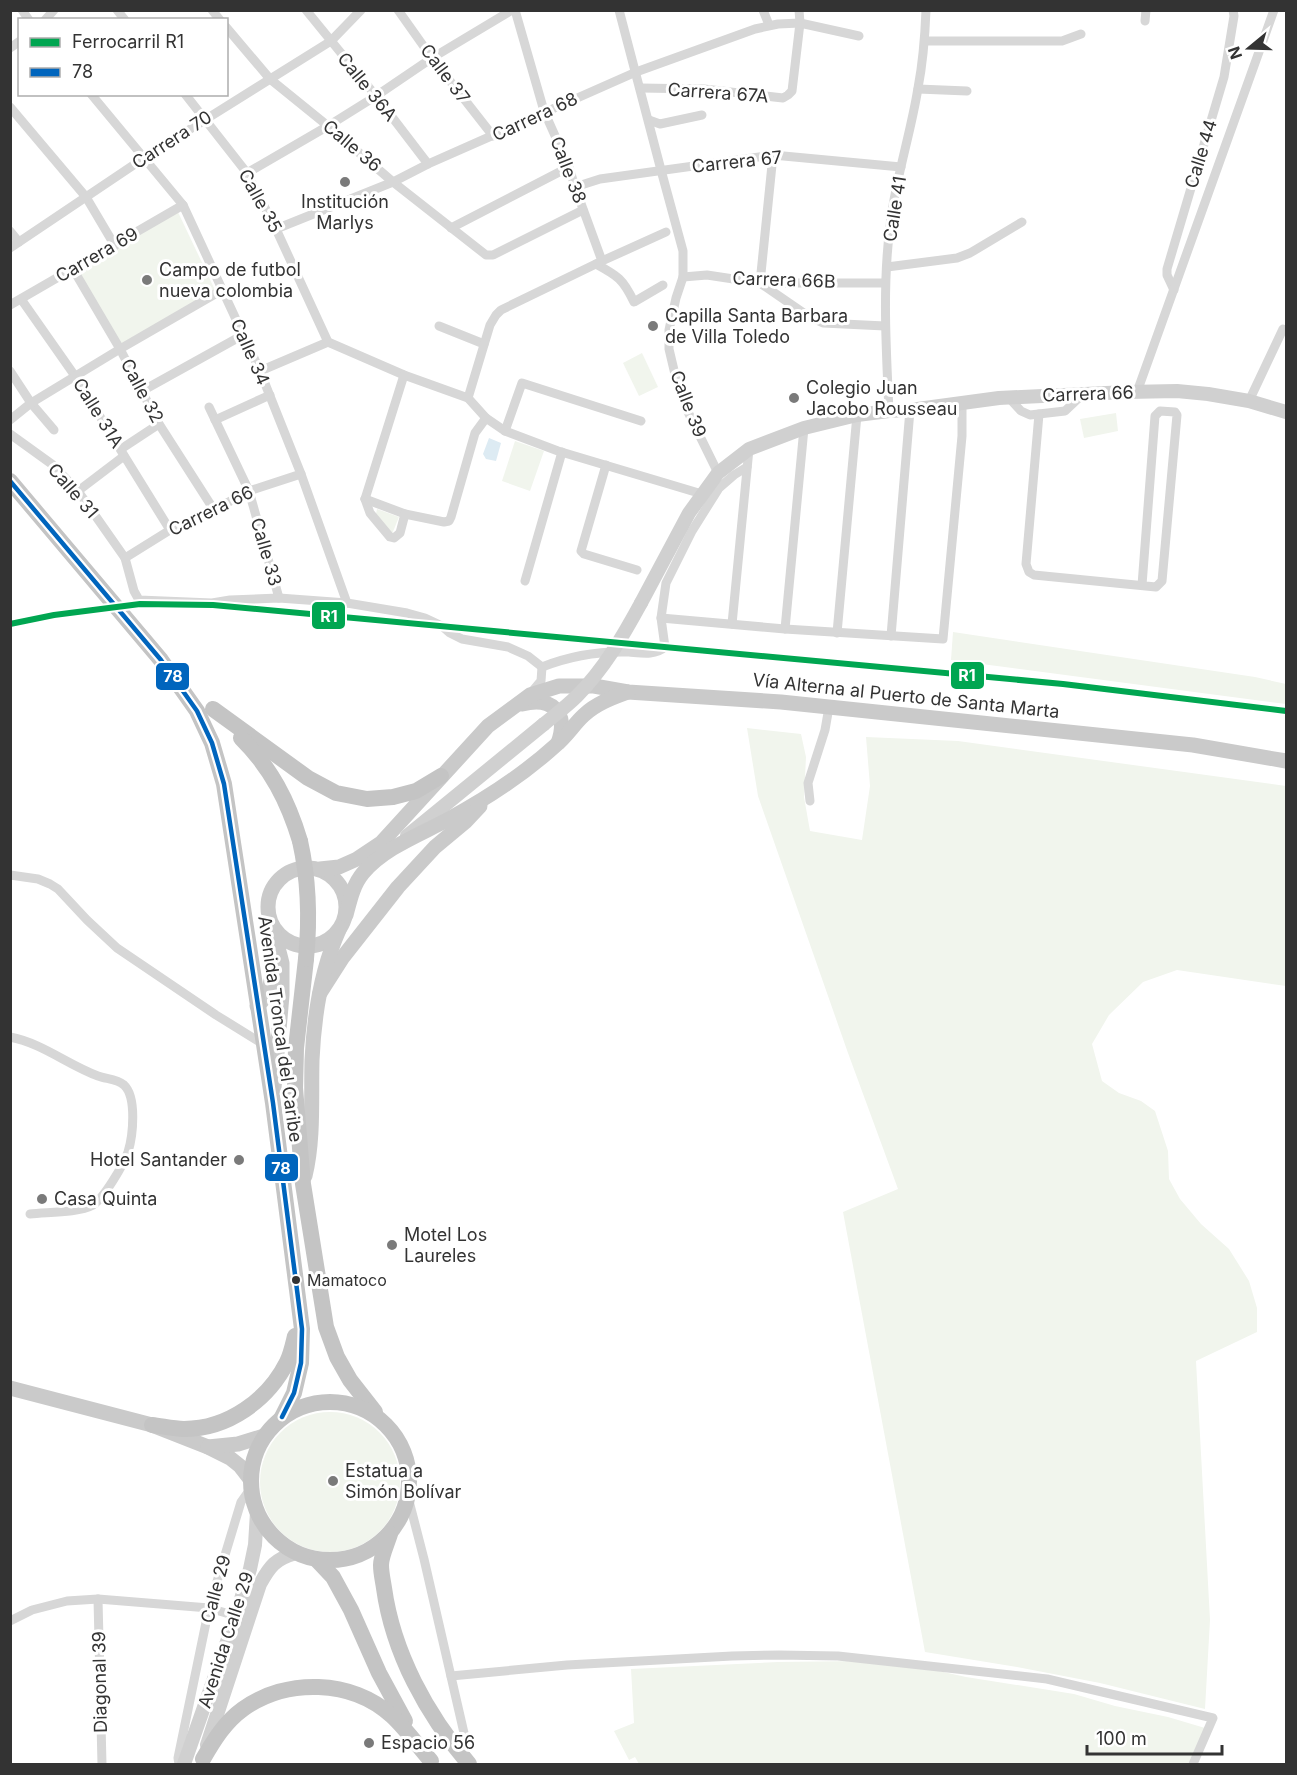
<svg xmlns="http://www.w3.org/2000/svg" width="1297" height="1775" font-family="Inter,sans-serif">
<style>
.green{fill:#f1f5ed}
.water{fill:#ddebf3}
.lines{fill:none;stroke-linecap:round;stroke-linejoin:round}
.street{stroke:#d7d7d7;stroke-width:9}
.secondary{stroke:#d0d0d0;stroke-width:14}
.primary{stroke:#cacaca;stroke-width:15}
.highway{stroke:#c4c4c4;stroke-width:16}
.secondary-bridge{stroke:#d0d0d0;stroke-width:14}
.highway-bridge{stroke:#c4c4c4;stroke-width:16}
.bus-1-casing{stroke:#fff;stroke-width:9}
.bus-1{stroke:#0065bd;stroke-width:4.5}
.rail-1-casing{stroke:#fff;stroke-width:10}
.rail-1{stroke:#00a651;stroke-width:6}
.poi-dot{fill:#7a7a7a;stroke:#fff;stroke-width:2}
.bus-dot{fill:#333;stroke:#fff;stroke-width:2}
.labels{text-anchor:middle;stroke-width:6;stroke-linejoin:round;paint-order:stroke}
.bus-label{font-size:16px;fill:#333;stroke:#fff;text-anchor:start}
.street-label{font-size:18px;fill:#333;stroke:#fff}
.poi-label{font-size:18px;fill:#333;stroke:#fff;text-anchor:start}
.line-badge{stroke:#fff;stroke-width:2}
.badge-label{font-size:16px;text-anchor:middle;font-weight:bold;fill:#fff}
</style>
<rect width="100%" height="100%" fill="#fff"/>
<!-- green -->
<g class="green">
<path d="M177,210L215,290L120,345L78,270Z"/>
<path d="M642,353L658,387L639,396L623,363Z"/>
<path d="M1116,413L1118,431L1084,438L1080,419Z"/>
<path d="M515,441L544,451L530,491L502,481Z"/>
<path d="M377,509L399,517L392,534L376,514Z"/>
<path d="M953,632L1255,677L1286,684V704L951,660Z"/>
<path d="M747,728L801,734L806,757L804,797L810,831L862,840L870,786L866,737L958,741L1286,786V986L1177,970L1143,982L1109,1015L1092,1044L1102,1081L1119,1093L1141,1101L1155,1111L1168,1151L1169,1179L1180,1199L1201,1224L1229,1249L1249,1281L1257,1308V1332L1196,1361L1210,1620L1205,1709L1100,1683L1017,1667L925,1652L843,1212L898,1189L848,1053L758,796Z"/>
<circle cx="330" cy="1482" r="70"/>
<path d="M860,1661L916,1666L966,1677L1074,1694L1115,1706L1168,1717L1205,1728L1188,1764H639L635,1757L629,1760L614,1731L634,1723L631,1669L778,1662Z"/>
</g>
<!-- water -->
<path class="water" d="M489,438L501,443L496,461L486,459L483,454Z"/>
<g class="lines">
<!-- street -->
<g class="street">
<path d="M22,10L29,20"/>
<path d="M117,10L125,20"/>
<path d="M212,10L220,20"/>
<path d="M306,10L376,96L428,164"/>
<path d="M398,10L432,58L493,136"/>
<path d="M515,10L544,111L569,167L575,187L602,261"/>
<path d="M619,10L661,170L683,251V277L676,298L669,330V349L678,387L688,412L718,473"/>
<path d="M763,10L769,25"/>
<path d="M45,20L54,10"/>
<path d="M1145,21L1146,10"/>
<path d="M226,27L270,79L328,126L393,182L486,255H493L583,210"/>
<path d="M925,41H1062L1081,34"/>
<path d="M10,48L20,41"/>
<path d="M640,88L704,89L783,98L788,95L792,91L800,23L799,10"/>
<path d="M918,89L967,91"/>
<path d="M91,94L183,205L260,371L301,474L347,603"/>
<path d="M185,94L247,173L276,229L328,342L404,375L468,398L486,418L505,431L558,451L702,494"/>
<path d="M10,107L86,197L115,246"/>
<path d="M649,120L660,124L702,115"/>
<path d="M773,155L760,283L808,316L823,323L885,326"/>
<path d="M247,173L328,126L376,96L432,58L512,10"/>
<path d="M575,187L600,179L773,155L901,167"/>
<path d="M451,228L569,167"/>
<path d="M276,229L393,182L428,164L636,72L755,29L778,24L800,23L859,36"/>
<path d="M10,231L19,242"/>
<path d="M10,248L144,158L331,41L361,10"/>
<path d="M596,264C618,276 623,279 634,302L663,285"/>
<path d="M887,267L957,258L970,253L1022,222"/>
<path d="M73,269L120,349L159,424L214,510"/>
<path d="M683,277L707,275L760,283H885"/>
<path d="M1174,290L1167,275V269L1224,77L1234,16L1233,10"/>
<path d="M21,299L75,376L170,530"/>
<path d="M10,305L183,205"/>
<path d="M439,326L484,344"/>
<path d="M10,371L31,403L54,430"/>
<path d="M260,371L328,342"/>
<path d="M142,391L243,335"/>
<path d="M1137,392L1274,10"/>
<path d="M468,398L490,325L496,315L501,310L602,261L666,232"/>
<path d="M1009,398L1021,411L1030,415L1065,411L1083,394"/>
<path d="M1249,401L1283,329"/>
<path d="M209,407L249,491L279,598"/>
<path d="M889,411C886,346 882,282 891,218C897,174 911,132 918,88C923,62 925,36 926,10"/>
<path d="M1039,414L1026,564L1029,572L1034,575L1156,587L1162,581L1177,415L1175,412L1160,411L1155,416L1142,585"/>
<path d="M10,420L31,403L120,349L222,290"/>
<path d="M215,420L270,395"/>
<path d="M505,431L522,383L641,421"/>
<path d="M10,434L53,465L78,491L125,558L134,591L139,600L212,603L230,600L279,598L347,603L407,613L425,618L442,626L450,633L462,639L508,647L528,656L542,667C570,656 599,651 629,652C641,653 655,656 665,647L661,618L666,583L692,531L719,488L734,475L747,467"/>
<path d="M121,449L159,424"/>
<path d="M606,465L581,551L584,554L637,570"/>
<path d="M78,491L124,456"/>
<path d="M365,499L405,514L444,522L449,521L451,517L475,433L486,418"/>
<path d="M365,499L404,375"/>
<path d="M365,499L370,513L390,537L394,538L400,533L405,514"/>
<path d="M125,558L170,530L214,510L249,491L301,474"/>
<path d="M525,581L562,452"/>
<path d="M661,618L785,629L943,639L962,436V402"/>
<path d="M732,624L749,449"/>
<path d="M785,629L804,428"/>
<path d="M837,633L857,415"/>
<path d="M891,636L910,410"/>
<path d="M531,693L541,681L542,667"/>
<path d="M810,801L808,783L825,730L829,707"/>
<path d="M10,875L38,879L50,884L58,889L87,920L117,948L216,1015L263,1044"/>
<path d="M10,1037C42,1043 68,1065 98,1076C106,1079 117,1079 124,1085C137,1097 133,1136 128,1152C124,1164 104,1198 93,1205C78,1213 47,1212 30,1214"/>
<path d="M408,1497L424,1559L464,1733"/>
<path d="M98,1599L102,1764"/>
<path d="M10,1621L32,1610L67,1601L98,1599L209,1608L236,1616"/>
<path d="M451,1676L567,1665L732,1656L779,1655L838,1656L1047,1679L1213,1718L1193,1764"/>
<path d="M179,1764L178,1758L209,1608L241,1502L251,1488"/>
</g>
<!-- secondary -->
<g class="secondary">
<path d="M641,603L689,513L718,473L749,449L804,428L857,415L889,411L910,410L999,398L1127,392L1177,391L1208,394L1249,401L1286,412"/>
<path d="M407,836L544,724"/>
<path d="M207,1745L260,1584C270,1566 275,1559 296,1553"/>
<path d="M184,1764L236,1616L250,1569L255,1545L257,1512"/>
</g>
<!-- primary -->
<g class="primary">
<path d="M522,704C552,696 569,713 558,743"/>
<circle cx="307" cy="907" r="39"/>
<path d="M320,869L339,867L357,859L381,843L488,726L530,695L559,686H594L628,692L781,702L1193,745L1286,761"/>
<path d="M346,915C350,900 353,885 363,873C384,848 419,835 447,820C486,799 523,775 556,745C567,736 574,724 584,715C597,703 612,698 628,692"/>
<path d="M273,928L282,963V995L274,1088"/>
<path d="M320,993L343,957L398,887L435,847L465,822L480,806"/>
<path d="M257,1006C272,994 272,974 275,956"/>
<path d="M305,1176C314,1139 311,1098 312,1060C314,1016 321,970 339,930"/>
<path d="M10,1388L152,1425L208,1447L230,1458L240,1466L250,1479"/>
<path d="M208,1447L238,1444L264,1436"/>
</g>
<!-- highway -->
<g class="highway">
<path d="M10,481L161,660L197,711L212,743L224,784L273,1103L302,1329L301,1363L294,1393L282,1417"/>
<path d="M213,709L308,778L336,793L367,799L393,797L416,791L441,776"/>
<path d="M241,738C271,768 288,801 300,841"/>
<path d="M306,959L296,1048L295,1088L303,1184L326,1327L337,1357L350,1380L375,1412"/>
<circle cx="330" cy="1481" r="79"/>
<path d="M152,1425C162,1426 173,1429 184,1429C228,1429 268,1400 287,1362C291,1354 293,1344 295,1336"/>
<path d="M390,1534C387,1544 381,1556 381,1565C381,1573 383,1581 384,1588C393,1653 427,1715 469,1764"/>
<path d="M317,1560L333,1577L351,1610L379,1673L405,1721"/>
<path d="M203,1759C214,1740 225,1722 243,1709C286,1678 352,1679 392,1716C406,1729 418,1746 431,1761"/>
</g>
<!-- secondary-bridge -->
<path class="secondary-bridge" d="M544,724C555,715 567,706 577,696C604,669 623,636 641,603"/>
<!-- highway-bridge -->
<path class="highway-bridge" d="M300,841C309,881 310,918 306,959"/>
<!-- bus-1 casing -->
<g class="bus-1-casing">
<path id="bus-1" d="M10,481L161,660L197,711L212,743L224,784L273,1103L302,1329L301,1363L294,1393L282,1417"/>
</g>
<!-- bus-1 -->
<use href="#bus-1" class="bus-1"/>
<!-- rail-1 casing -->
<g class="rail-1-casing">
<path id="rail-1" d="M10,624L54,615L140,604L213,605L1063,684L1286,711"/>
</g>
<!-- rail-1 -->
<use href="#rail-1" class="rail-1"/>
</g>
<!-- markers -->
<g class="poi-dot">
<circle cx="345" cy="182" r="6"/>
<circle cx="147" cy="280" r="6"/>
<circle cx="653" cy="326" r="6"/>
<circle cx="794" cy="398" r="6"/>
<circle cx="239" cy="1160" r="6"/>
<circle cx="42" cy="1199" r="6"/>
<circle cx="392" cy="1245" r="6"/>
<circle cx="333" cy="1481" r="6"/>
<circle cx="369" cy="1743" r="6"/>
</g>
<circle class="bus-dot" cx="296" cy="1280" r="5"/>
<g class="labels">
<!-- bus labels -->
<g class="bus-label">
<text x="307" y="1286">Mamatoco</text>
</g>
<!-- street labels -->
<g class="street-label">
<text transform="translate(445 74) rotate(53)" y="6">Calle 37</text>
<text transform="translate(367 87) rotate(51)" y="6">Calle 36A</text>
<text transform="translate(718 93) rotate(4)" y="6">Carrera 67A</text>
<text transform="translate(535 117) rotate(-25)" y="6">Carrera 68</text>
<text transform="translate(172 140) rotate(-33)" y="6">Carrera 70</text>
<text transform="translate(352 146) rotate(40)" y="6">Calle 36</text>
<text transform="translate(1201 154) rotate(-73)" y="6">Calle 44</text>
<text transform="translate(737 162) rotate(-6)" y="6">Carrera 67</text>
<text transform="translate(568 170) rotate(69)" y="6">Calle 38</text>
<text transform="translate(260 201) rotate(61)" y="6">Calle 35</text>
<text transform="translate(895 209) rotate(-81)" y="6">Calle 41</text>
<text transform="translate(97 255) rotate(-30)" y="6">Carrera 69</text>
<text transform="translate(784 280) rotate(2)" y="6">Carrera 66B</text>
<text transform="translate(250 352) rotate(66)" y="6">Calle 34</text>
<text transform="translate(142 391) rotate(62)" y="6">Calle 32</text>
<text transform="translate(1088 394) rotate(-2)" y="6">Carrera 66</text>
<text transform="translate(688 404) rotate(69)" y="6">Calle 39</text>
<text transform="translate(98 413) rotate(58)" y="6">Calle 31A</text>
<text transform="translate(73 491) rotate(49)" y="6">Calle 31</text>
<text transform="translate(211 511) rotate(-26)" y="6">Carrera 66</text>
<text transform="translate(266 552) rotate(74)" y="6">Calle 33</text>
<text transform="translate(906 696) rotate(6)" y="6">Vía Alterna al Puerto de Santa Marta</text>
<text transform="translate(280 1029) rotate(82)" y="6">Avenida Troncal del Caribe</text>
<text transform="translate(216 1589) rotate(-75)" y="6">Calle 29</text>
<text transform="translate(226 1640) rotate(-72)" y="6">Avenida Calle 29</text>
<text transform="translate(100 1682) rotate(-91)" y="6">Diagonal 39</text>
</g>
<!-- poi labels -->
<g class="poi-label">
<text x="345" y="208" text-anchor="middle">Institución<tspan x="345" dy="21">Marlys</tspan></text>
<text x="159" y="276">Campo de futbol<tspan x="159" dy="21">nueva colombia</tspan></text>
<text x="665" y="322">Capilla Santa Barbara<tspan x="665" dy="21">de Villa Toledo</tspan></text>
<text x="806" y="394">Colegio Juan<tspan x="806" dy="21">Jacobo Rousseau</tspan></text>
<text x="227" y="1166" text-anchor="end">Hotel Santander</text>
<text x="54" y="1205">Casa Quinta</text>
<text x="404" y="1241">Motel Los<tspan x="404" dy="21">Laureles</tspan></text>
<text x="345" y="1477">Estatua a<tspan x="345" dy="21">Simón Bolívar</tspan></text>
<text x="381" y="1749">Espacio 56</text>
</g>
</g>
<g class="line-badge">
<rect x="311" y="601" width="35" height="29" rx="6" fill="#00a651"/>
<rect x="950" y="661" width="35" height="29" rx="6" fill="#00a651"/>
<rect x="155" y="662" width="35" height="29" rx="6" fill="#0065bd"/>
<rect x="264" y="1153" width="35" height="29" rx="6" fill="#0065bd"/>
</g>
<g class="badge-label">
<text x="329" y="622">R1</text>
<text x="967" y="681">R1</text>
<text x="173" y="682">78</text>
<text x="281" y="1174">78</text>
</g>
<!-- border -->
<rect width="1297" height="1775" fill="none" stroke="#333333" stroke-width="24"/>
<!-- legend -->
<rect x="18" y="18" width="210" height="78" fill="#ffffff" stroke="#adadad" stroke-width="1.5"/>
<rect x="30" y="38" width="30" height="9" fill="#00a651" stroke="#adadad" stroke-width="1.5"/>
<text x="72" y="48" font-size="18" fill="#333333">Ferrocarril R1</text>
<rect x="30" y="68" width="30" height="9" fill="#0065bd" stroke="#adadad" stroke-width="1.5"/>
<text x="72" y="78" font-size="18" fill="#333333">78</text>
<!-- north arrow -->
<g transform="translate(1249 48) rotate(251)" stroke="#ffffff" stroke-width="4.5" paint-order="stroke">
<path d="M0-4.5L10 22L0 15L-10 22Z" fill="#333333"/>
<text y="-9" font-size="16" font-weight="bold" text-anchor="middle" fill="#333333">N</text>
</g>
<!-- scale -->
<path d="M1087 1745v9h135v-9" fill="none" stroke="#333333" stroke-width="3"/>
<text x="1096" y="1745" font-size="18" fill="#333333" stroke="#ffffff" stroke-width="4.5" paint-order="stroke">100 m</text>
</svg>
